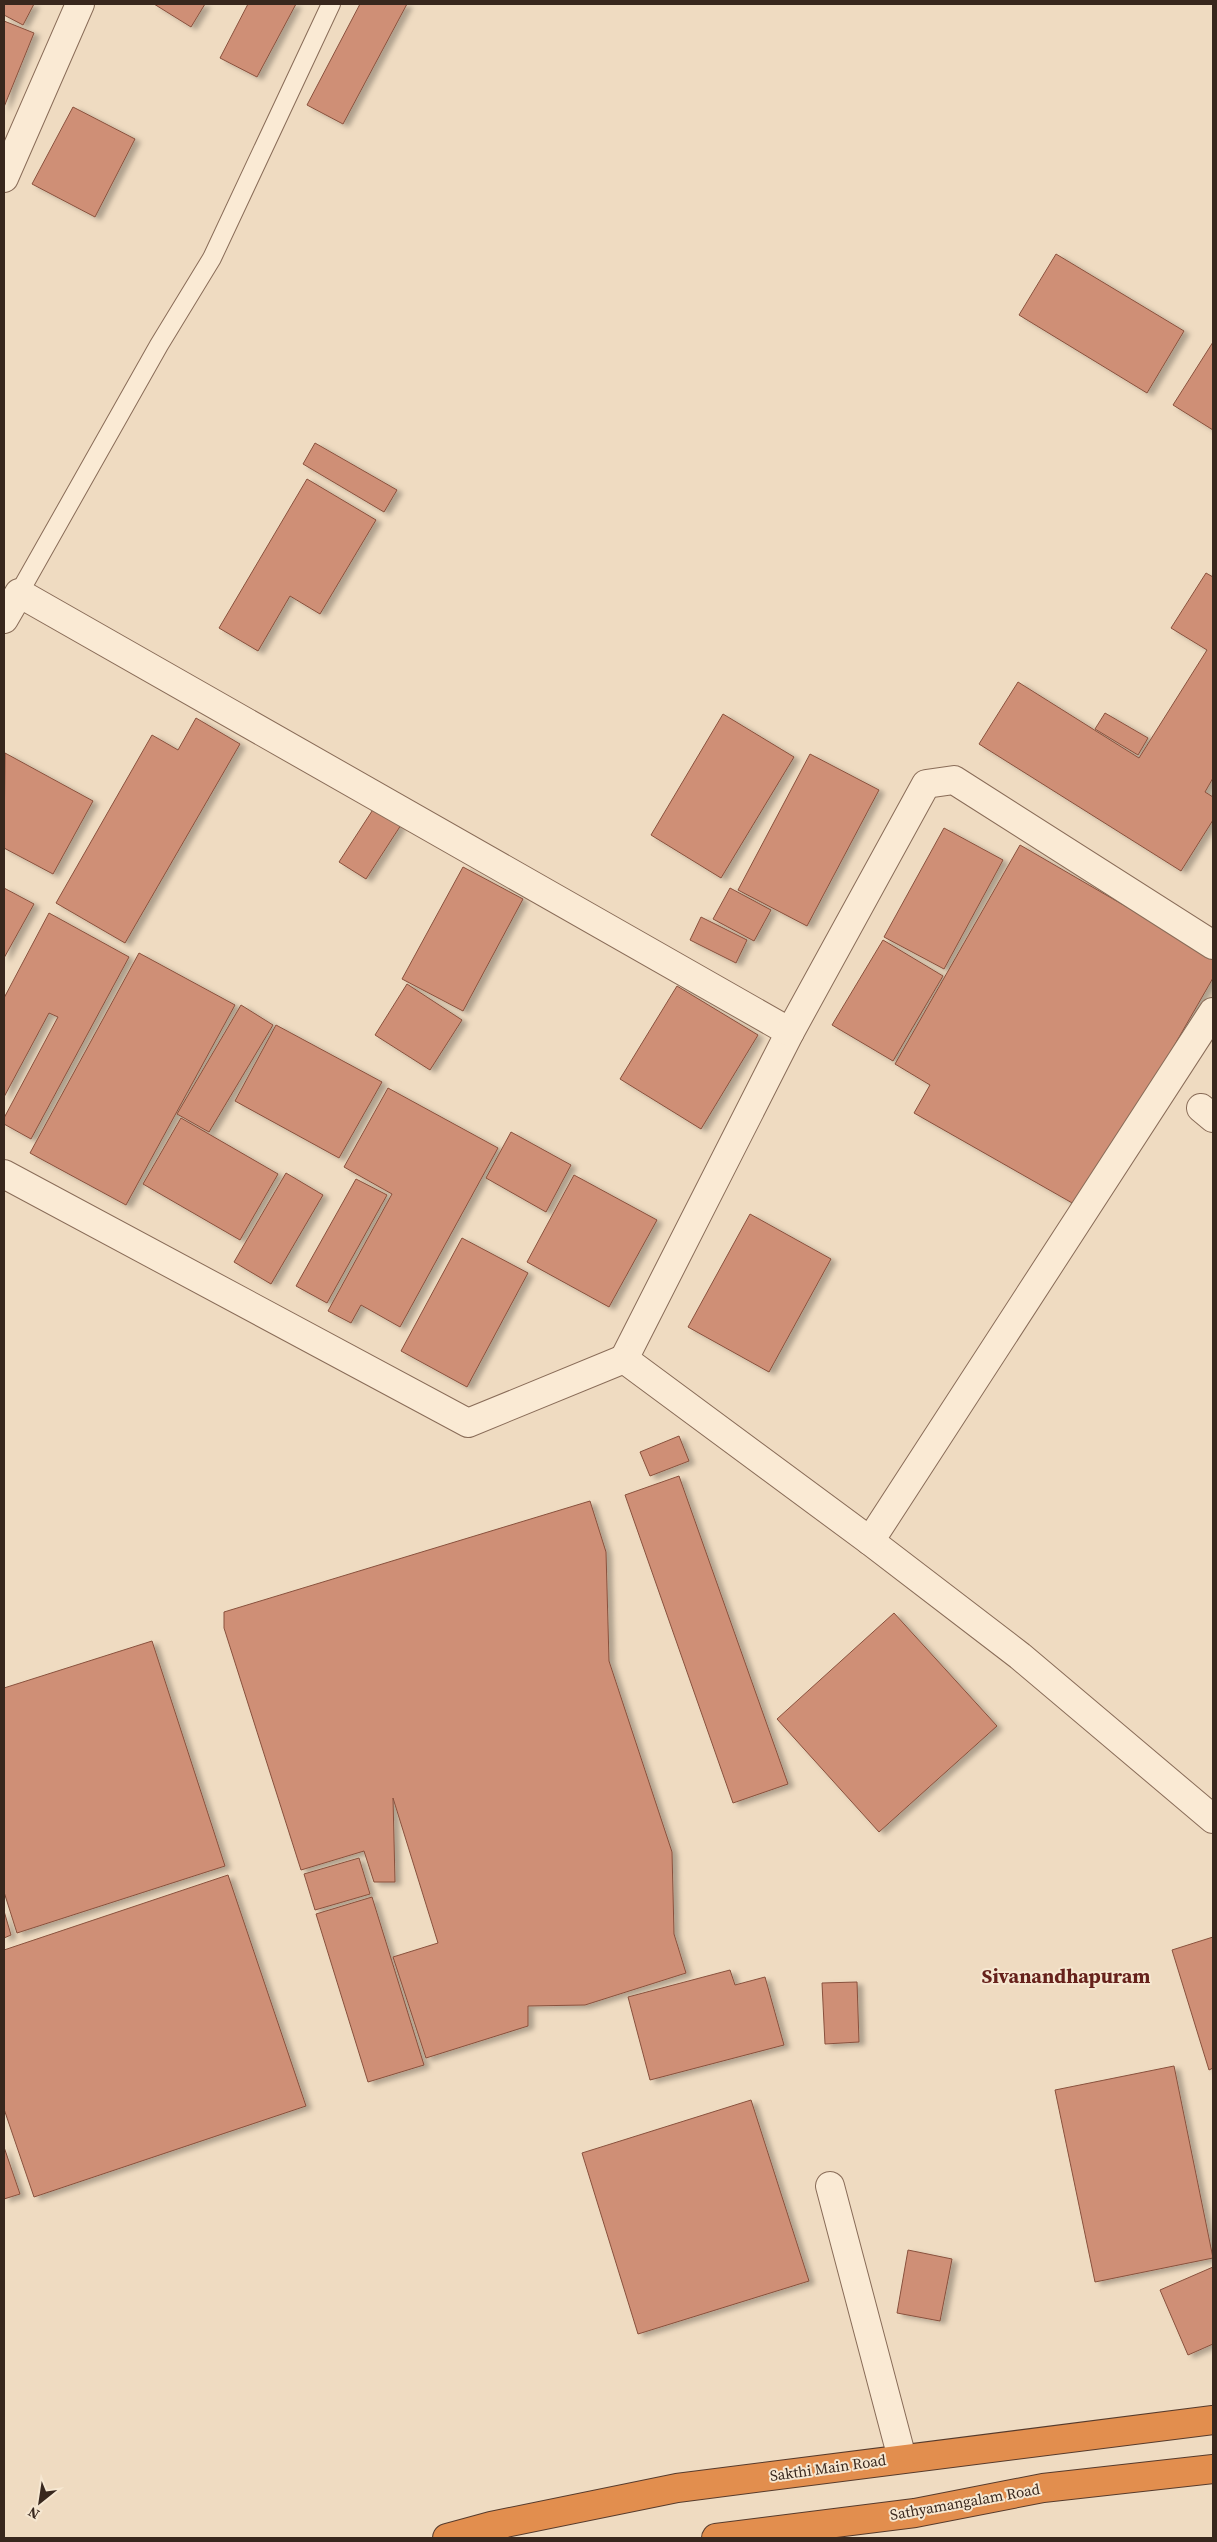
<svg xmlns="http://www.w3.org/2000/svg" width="1217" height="2542" font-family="'Source Serif 4',serif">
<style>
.building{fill:#cf8f76;stroke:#89513d;filter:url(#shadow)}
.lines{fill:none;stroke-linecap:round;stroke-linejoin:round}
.lane-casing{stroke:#896c58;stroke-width:20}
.street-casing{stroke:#896c58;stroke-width:30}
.highway-casing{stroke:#573b2c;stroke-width:30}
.lane{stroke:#faead4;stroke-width:18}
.street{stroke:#faead4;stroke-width:28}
.highway{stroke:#e28e4e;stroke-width:28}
.labels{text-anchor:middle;stroke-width:4;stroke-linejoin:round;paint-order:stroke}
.street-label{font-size:15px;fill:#38271d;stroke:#f6e7d1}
.district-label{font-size:20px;font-weight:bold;fill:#66211b;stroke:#f6e7d1}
</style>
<defs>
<filter id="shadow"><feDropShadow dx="5.5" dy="3" stdDeviation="2.5" flood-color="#0004"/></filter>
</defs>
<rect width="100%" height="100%" fill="#efdbc1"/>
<!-- building -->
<g class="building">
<path d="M4,4H34L23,25L4,15Z"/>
<path d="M154,4H205L191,27Z"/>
<path d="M248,4H296L257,77L220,58Z"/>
<path d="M360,4H407L343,124L307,105Z"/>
<path d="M4,21L34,33L4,107Z"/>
<path d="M73,107L135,139L95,217L32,184Z"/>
<path d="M1056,254L1184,331L1147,393L1019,315Z"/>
<path d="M1213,342V430L1173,405Z"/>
<path d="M315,443L397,490L384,512L303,464Z"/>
<path d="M307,479L376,520L320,614L290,596L258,651L219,628Z"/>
<path d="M1206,573L1213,577V778L1205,792L1213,797V820L1181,871L979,744L1018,682L1139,758L1207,650L1171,628Z"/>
<path d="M1105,713L1148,738L1138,755L1095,729Z"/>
<path d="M723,714L794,757L721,878L651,835Z"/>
<path d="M196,718L240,744L125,943L56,903L152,735L178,750Z"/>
<path d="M5,753L93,801L53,874L4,848Z"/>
<path d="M810,754L879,790L807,926L738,890Z"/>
<path d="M374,808L401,825L366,879L339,862Z"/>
<path d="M944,828L1003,860L944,969L884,937Z"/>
<path d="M1020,845L1213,957V978L1081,1208L914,1113L930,1085L895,1064Z"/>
<path d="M463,867L523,899L463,1011L402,979Z"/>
<path d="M4,888L34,904L4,958Z"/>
<path d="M730,888L771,910L754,941L713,919Z"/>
<path d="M49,913L129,957L31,1139L4,1124V1118L58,1017L49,1013L4,1097V998Z"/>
<path d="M701,917L747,940L736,963L690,940Z"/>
<path d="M883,940L943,976L893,1061L832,1025Z"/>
<path d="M139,953L235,1005L126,1205L30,1153Z"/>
<path d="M407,984L462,1020L430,1070L375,1035Z"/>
<path d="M677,986L758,1035L701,1129L620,1079Z"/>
<path d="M241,1005L273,1025L209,1132L177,1114Z"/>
<path d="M276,1025L382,1082L339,1158L235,1101Z"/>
<path d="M388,1088L498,1148L400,1327L361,1305L351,1323L328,1311L392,1194L344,1167Z"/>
<path d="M181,1118L278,1174L240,1240L143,1184Z"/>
<path d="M511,1132L571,1165L546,1212L486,1178Z"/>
<path d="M286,1173L323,1195L271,1284L234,1262Z"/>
<path d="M574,1175L657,1220L609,1307L527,1262Z"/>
<path d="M356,1179L387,1195L327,1303L296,1286Z"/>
<path d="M750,1214L831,1259L769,1372L688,1327Z"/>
<path d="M462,1238L528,1273L467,1387L401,1351Z"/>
<path d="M679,1436L689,1461L650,1476L640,1452Z"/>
<path d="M679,1476L788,1784L733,1803L625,1495Z"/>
<path d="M590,1501L606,1552L609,1661L672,1852L674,1934L686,1973L585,2005L528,2006V2026L426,2058L393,1957L438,1943L393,1798L395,1882H374L364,1851L301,1870L224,1628V1612Z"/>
<path d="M894,1613L997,1726L879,1832L777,1719Z"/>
<path d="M152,1641L225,1866L17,1933L4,1892V1688Z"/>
<path d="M359,1858L370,1894L315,1910L304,1874Z"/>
<path d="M228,1875L306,2106L34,2197L4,2109V1950Z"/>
<path d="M372,1897L424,2065L368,2082L316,1914Z"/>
<path d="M4,1911L11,1935L4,1938Z"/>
<path d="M1213,1937V2068L1209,2070L1172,1950Z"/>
<path d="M730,1970L735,1985L765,1977L784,2045L650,2080L628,1997Z"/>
<path d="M857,1982L859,2042L825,2044L822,1983Z"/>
<path d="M1174,2066L1213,2258L1095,2282L1055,2090Z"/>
<path d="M751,2100L809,2281L638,2334L582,2153Z"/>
<path d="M4,2147L20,2194L4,2199Z"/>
<path d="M908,2250L952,2259L940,2321L897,2313Z"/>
<path d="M1213,2267V2344L1188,2355L1160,2290Z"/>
</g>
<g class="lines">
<!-- lane casing -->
<g class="lane-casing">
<path id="lane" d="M19,593L159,345L212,258L331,4"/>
</g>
<!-- street casing -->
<g class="street-casing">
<g id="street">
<path d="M4,178L80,4"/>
<path d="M4,619L19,593L790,1032L624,1359"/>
<path d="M790,1032L926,784L954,780L1213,945"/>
<path d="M1201,1108L1213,1118"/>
<path d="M4,1174L468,1423L624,1359L870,1541L1020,1656L1213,1819"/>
<path d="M870,1541L1213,1012"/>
<path d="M830,2186L902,2458"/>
</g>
</g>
<!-- highway casing -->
<g class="highway-casing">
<g id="highway">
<path d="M447,2538L491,2526L677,2488L1213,2420"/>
<path d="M716,2538L915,2513L1043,2488L1213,2469"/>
</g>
</g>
<!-- lane -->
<use href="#lane" class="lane"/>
<!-- street -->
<use href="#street" class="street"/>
<!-- highway -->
<use href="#highway" class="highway"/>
</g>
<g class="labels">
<!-- street labels -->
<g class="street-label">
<text transform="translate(828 2468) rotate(-8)" y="5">Sakthi Main Road</text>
<text transform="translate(965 2502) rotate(-10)" y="5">Sathyamangalam Road</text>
</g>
<!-- district labels -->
<g class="district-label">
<text x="1066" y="1983">Sivanandhapuram</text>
</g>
</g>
<!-- border -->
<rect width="1217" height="2542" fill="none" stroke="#38271d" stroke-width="10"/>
<!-- north arrow -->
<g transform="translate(40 2502) rotate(210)" stroke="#f6e7d1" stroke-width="4" paint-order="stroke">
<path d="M0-4L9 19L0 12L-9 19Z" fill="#38271d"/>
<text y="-8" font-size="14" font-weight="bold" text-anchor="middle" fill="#38271d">N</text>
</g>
</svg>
